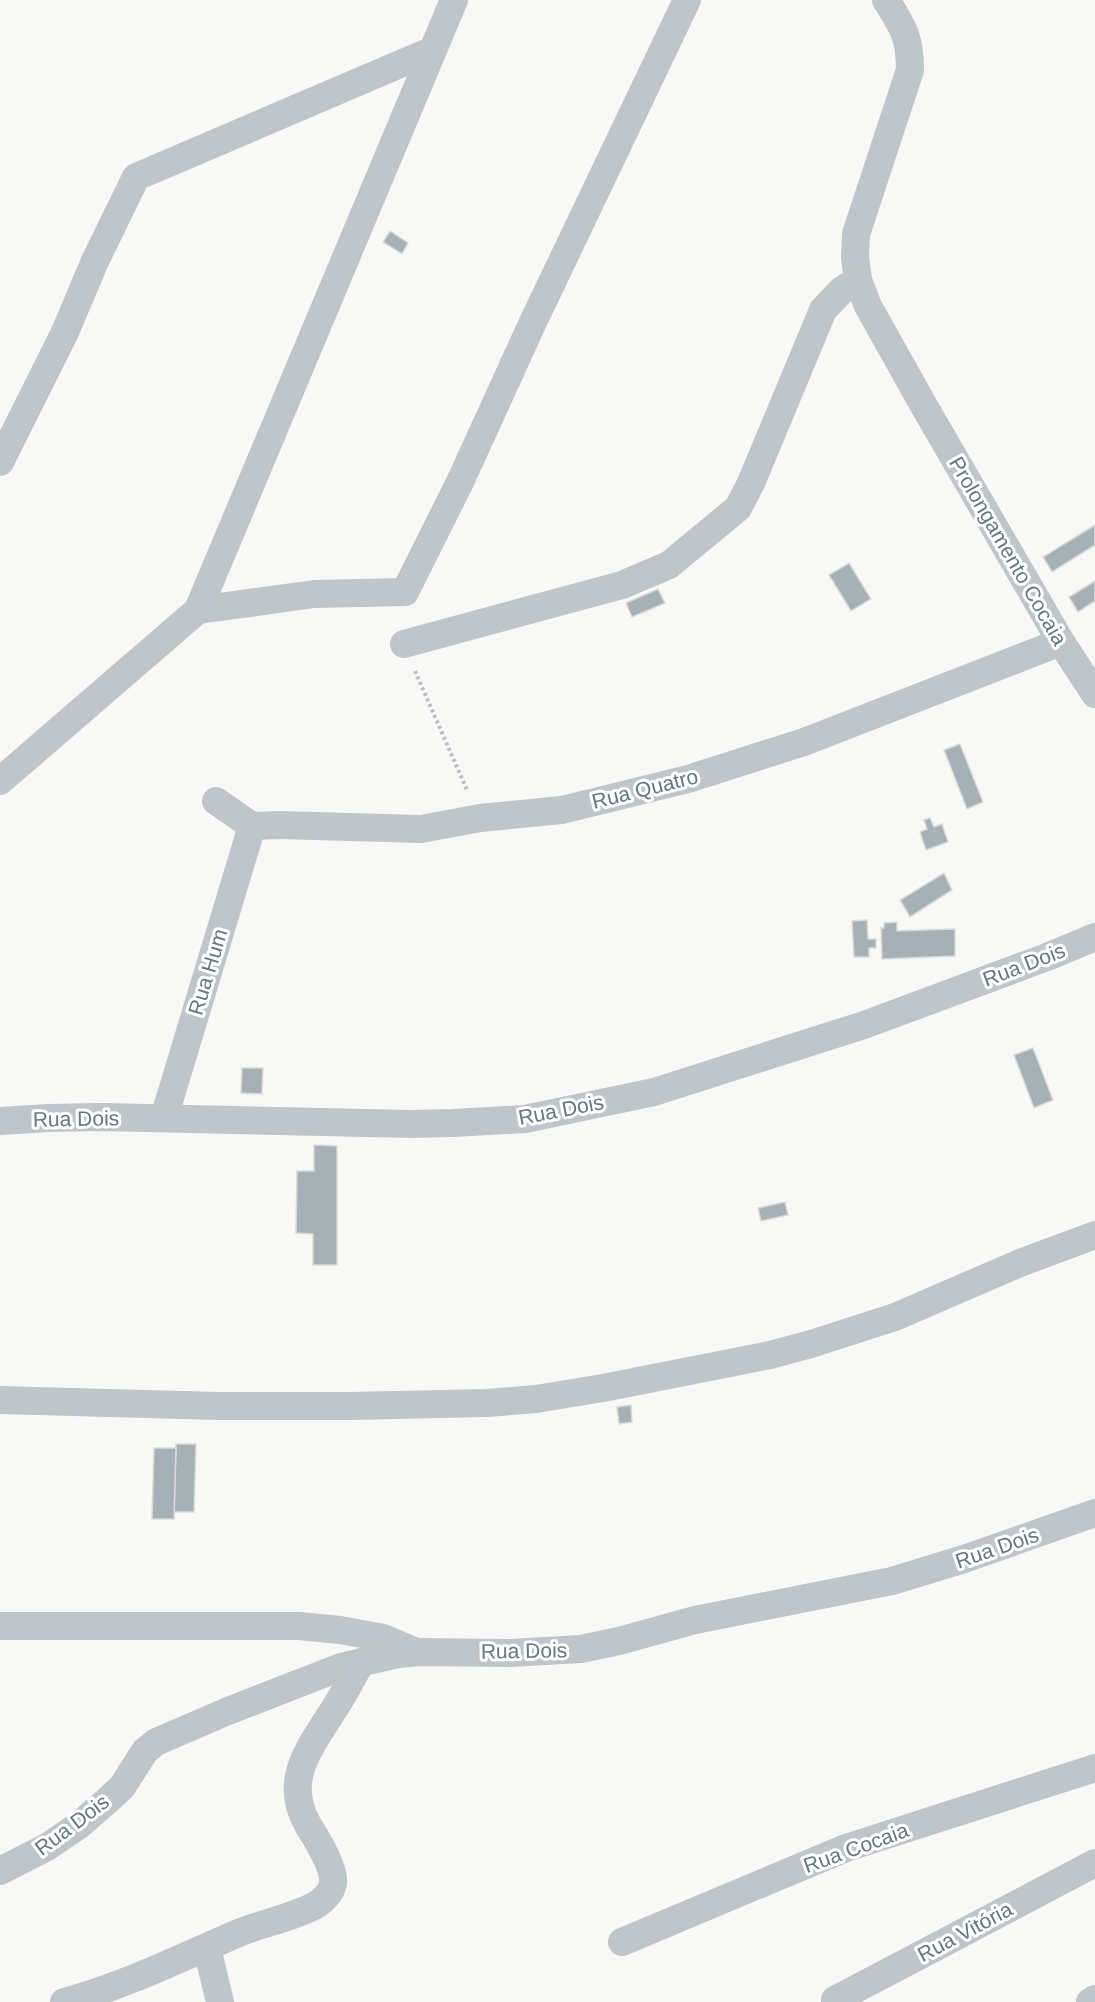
<svg xmlns="http://www.w3.org/2000/svg" width="1095" height="2002" font-family="Arial,sans-serif">
<style>
.building{fill:#a6b1b5;stroke:#dadad8;stroke-width:1.5}
.lines{fill:none;stroke-linecap:round;stroke-linejoin:round}
.path{stroke:#babec0;stroke-width:4;stroke-dasharray:3 3;stroke-linecap:butt}
.minor{stroke:#bfc5c8;stroke-width:28}
.labels{text-anchor:middle;stroke-width:6;stroke-linejoin:round;paint-order:stroke}
.street-label{font-size:21px;fill:#647780;stroke:#fff}
</style>
<rect width="100%" height="100%" fill="#f8f8f6"/>
<!-- building -->
<g class="building">
<path d="M390,231L408,243L402,254L383,242Z"/>
<path d="M1095,525V545L1052,572L1043,557Z"/>
<path d="M849,563L871,599L851,611L829,575Z"/>
<path d="M1095,581V601L1078,612L1069,597Z"/>
<path d="M658,589L665,603L632,617L626,603Z"/>
<path d="M960,744L983,802L967,809L944,750Z"/>
<path d="M930,818L934,827L942,824L948,842L926,850L920,832L927,829L924,820Z"/>
<path d="M944,873L952,890L910,917L900,900Z"/>
<path d="M867,920L868,939H876V948H869V957H854L852,921Z"/>
<path d="M897,922V931L955,929V956L882,959L881,928H884V923Z"/>
<path d="M1033,1048L1053,1100L1034,1108L1014,1055Z"/>
<path d="M242,1068H263L262,1094L241,1093Z"/>
<path d="M314,1145L337,1146V1265H313V1234L296,1233L297,1171H314Z"/>
<path d="M785,1202L788,1215L761,1221L758,1208Z"/>
<path d="M631,1405L632,1422L619,1424L617,1407Z"/>
<path d="M176,1444H196L194,1512H174Z"/>
<path d="M154,1448H176L174,1519H152Z"/>
</g>
<g class="lines">
<!-- path -->
<path class="path" d="M415,671L467,790"/>
<!-- minor -->
<g class="minor">
<path d="M886,0C903,27 910,37 910,70L856,234L855,257L858,280L868,306L924,406L1061,642L1095,694"/>
<path d="M0,462L65,332L95,261L136,177L433,50"/>
<path d="M198,610L314,594L405,592L460,482L533,322L687,0"/>
<path d="M404,644L622,585L669,565L738,508L751,483L823,310L842,290L858,280"/>
<path d="M0,781L198,610L454,0"/>
<path d="M216,801L252,826L279,825L421,829L480,818L562,810L688,779L804,742L1061,642"/>
<path d="M164,1118L252,826"/>
<path d="M0,1121L48,1118L102,1117L412,1124L453,1123L525,1119L654,1092L864,1025L1047,957L1095,937"/>
<path d="M0,1400L219,1406H350L487,1403L536,1399L603,1388L770,1355L811,1344L895,1317L1020,1263L1095,1235"/>
<path d="M0,1626H299L340,1630L383,1638L416,1652"/>
<path d="M0,1871L47,1847L78,1826L108,1800L122,1787L145,1751L156,1742L228,1711L341,1667L398,1654L418,1652L510,1653L581,1649L619,1641L695,1620L892,1581L964,1559L1095,1513"/>
<path d="M622,1942L846,1848L1095,1768"/>
<path d="M207,1948L220,2002"/>
<path d="M835,2000L1095,1863"/>
<path d="M64,2002C125,1986 182,1957 241,1932C264,1923 291,1918 314,1906C322,1902 332,1892 333,1883C335,1868 316,1838 308,1825C284,1783 306,1753 329,1717C341,1699 351,1681 361,1662"/>
<path d="M1090,2002L1095,1999"/>
</g>
</g>
<g class="labels">
<!-- street labels -->
<g class="street-label">
<text transform="translate(1008 551) rotate(60)" y="7">Prolongamento Cocaia</text>
<text transform="translate(645 789) rotate(-14)" y="7">Rua Quatro</text>
<text transform="translate(1024 965) rotate(-21)" y="7">Rua Dois</text>
<text transform="translate(208 972) rotate(-73)" y="7">Rua Hum</text>
<text transform="translate(561 1110) rotate(-11)" y="7">Rua Dois</text>
<text transform="translate(76 1119) rotate(-1)" y="7">Rua Dois</text>
<text transform="translate(997 1548) rotate(-19)" y="7">Rua Dois</text>
<text transform="translate(524 1651) rotate(-1)" y="7">Rua Dois</text>
<text transform="translate(72 1825) rotate(-37)" y="7">Rua Dois</text>
<text transform="translate(856 1848) rotate(-20)" y="7">Rua Cocaia</text>
<text transform="translate(965 1932) rotate(-28)" y="7">Rua Vitória</text>
</g>
</g>
</svg>
